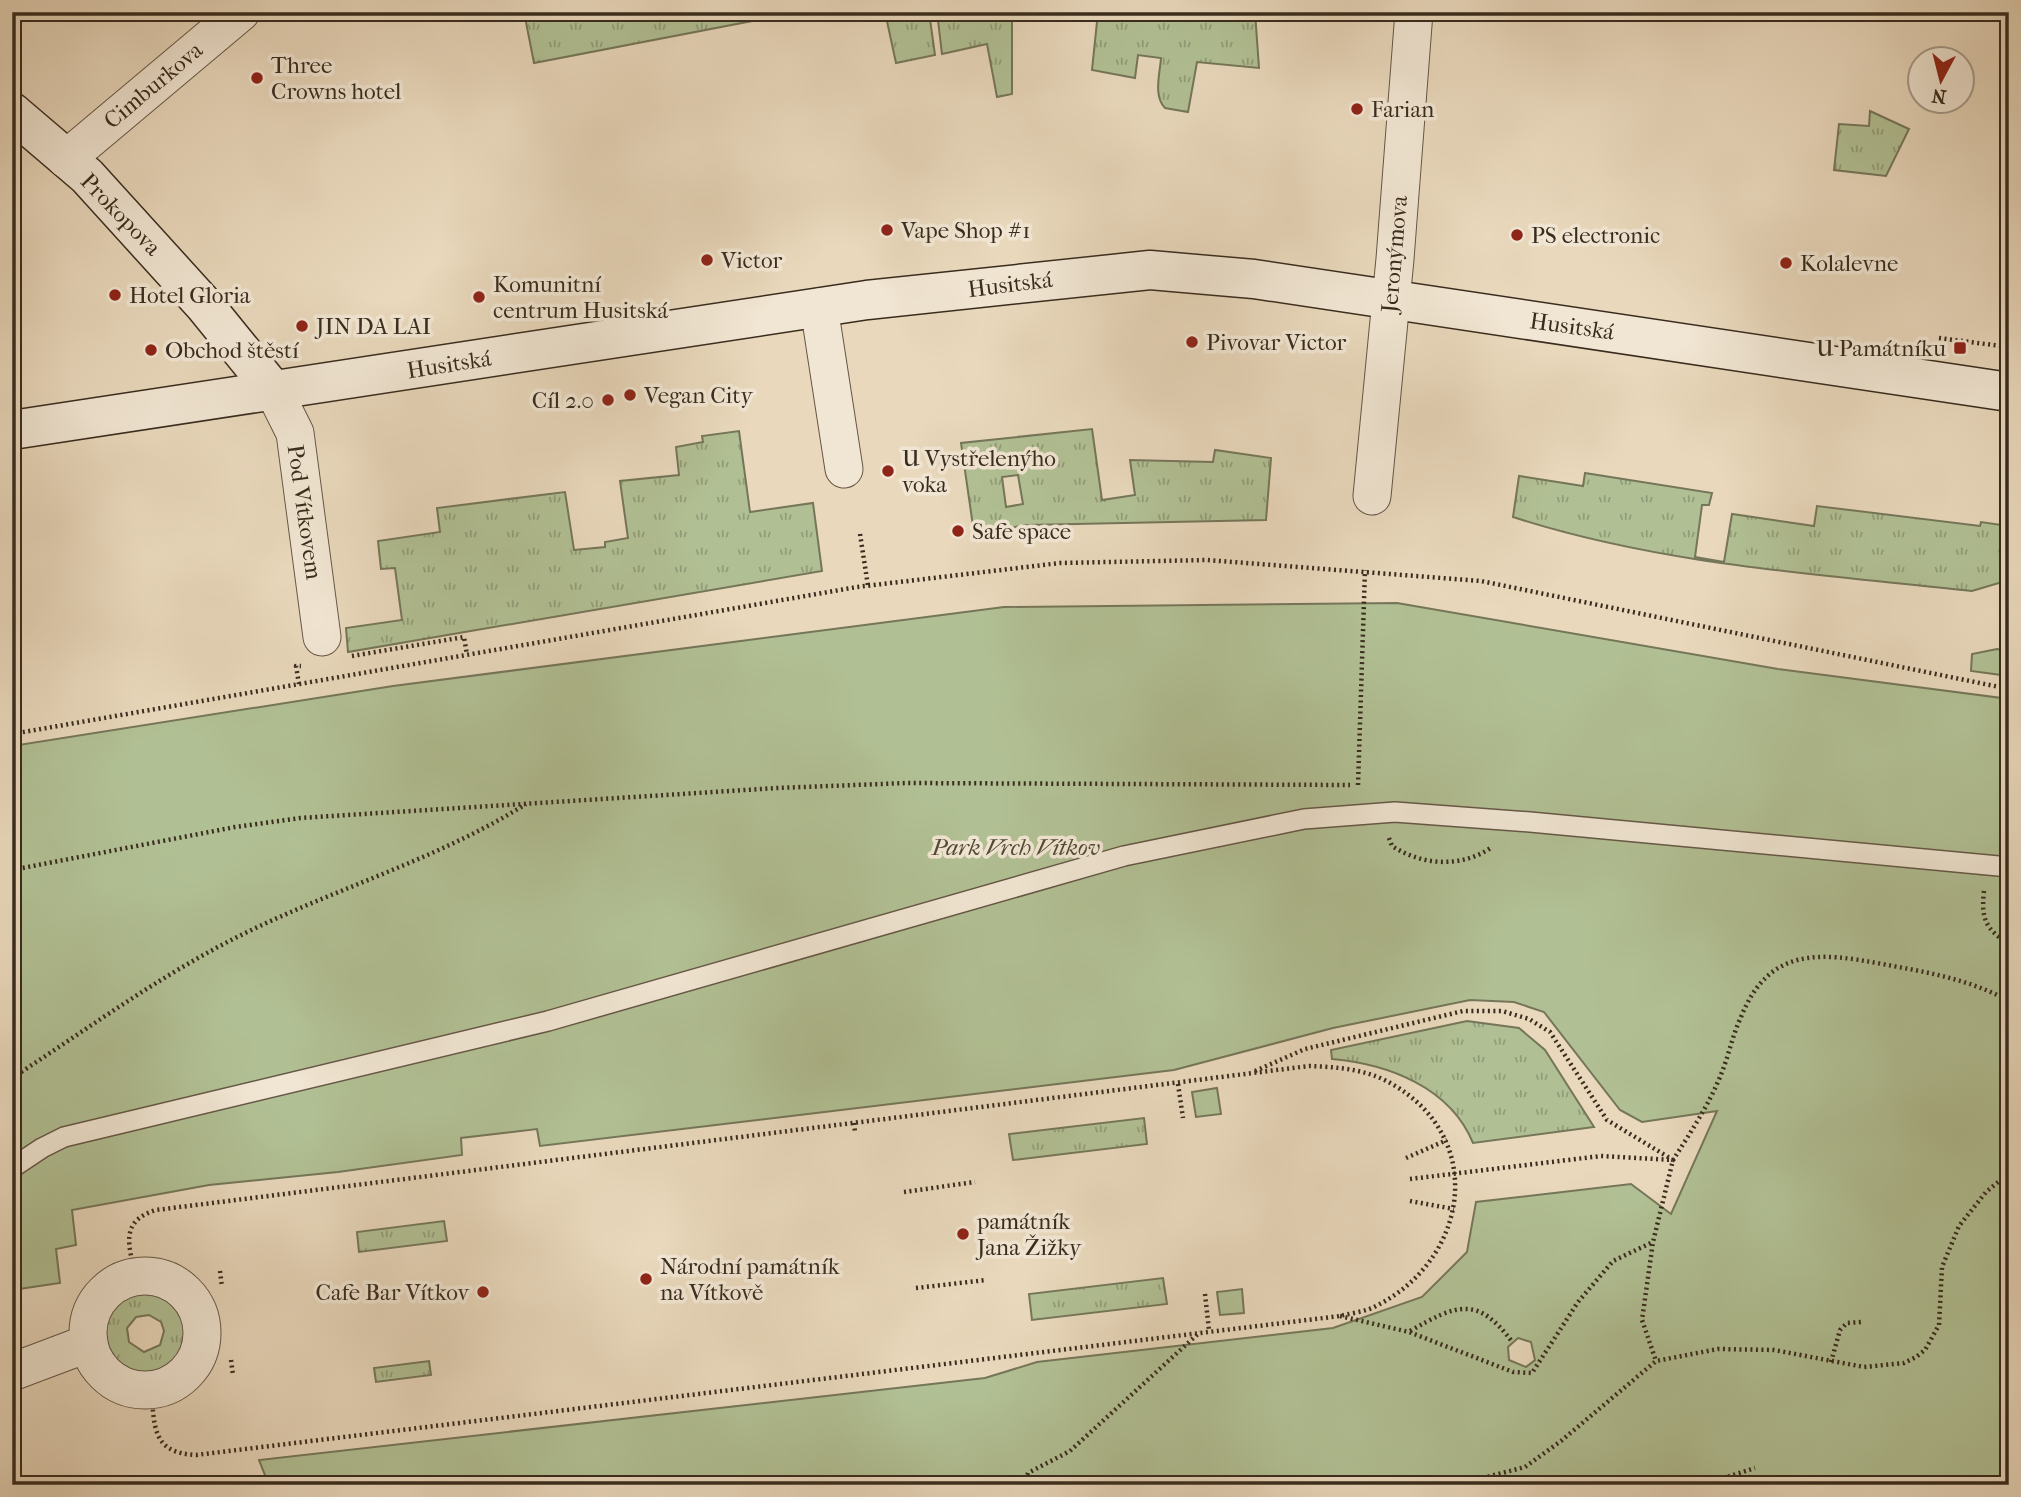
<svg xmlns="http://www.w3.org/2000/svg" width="2021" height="1497" font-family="'IM FELL French Canon',serif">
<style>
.grass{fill:url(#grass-tufts);stroke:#757659;stroke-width:2;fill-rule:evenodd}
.park{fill:#b1c094;stroke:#757659;stroke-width:2;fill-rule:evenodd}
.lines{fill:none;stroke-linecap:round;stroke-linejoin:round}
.lane-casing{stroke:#655746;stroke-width:22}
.street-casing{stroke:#655746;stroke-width:39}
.secondary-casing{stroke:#392c1e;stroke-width:41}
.path{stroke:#392c1e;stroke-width:4.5;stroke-dasharray:2 3.5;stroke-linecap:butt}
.lane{stroke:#f1e6d3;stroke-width:19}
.street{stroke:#f1e6d3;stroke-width:37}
.secondary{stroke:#f1e6d3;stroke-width:38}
.poi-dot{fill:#8f2418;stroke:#f1e6d3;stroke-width:2.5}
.labels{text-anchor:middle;stroke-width:7;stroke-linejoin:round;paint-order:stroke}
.poi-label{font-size:23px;fill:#392c1e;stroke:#f1e6d3;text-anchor:start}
.street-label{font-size:23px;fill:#392c1e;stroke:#f1e6d3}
.park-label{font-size:23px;font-style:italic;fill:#514a36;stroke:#f1e6d3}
</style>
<defs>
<pattern id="grass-tufts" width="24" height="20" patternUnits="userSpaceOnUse" patternTransform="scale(1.75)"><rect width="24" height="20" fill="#b1c094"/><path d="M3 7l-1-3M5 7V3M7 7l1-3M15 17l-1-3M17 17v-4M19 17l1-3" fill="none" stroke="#919c78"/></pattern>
</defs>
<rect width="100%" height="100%" fill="#e9d8bc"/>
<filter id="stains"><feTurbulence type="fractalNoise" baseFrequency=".00286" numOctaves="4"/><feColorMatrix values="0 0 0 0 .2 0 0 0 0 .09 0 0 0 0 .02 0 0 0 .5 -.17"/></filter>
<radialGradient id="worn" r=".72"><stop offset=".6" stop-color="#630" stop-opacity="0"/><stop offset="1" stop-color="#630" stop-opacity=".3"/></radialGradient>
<!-- grass -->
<g class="grass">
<path d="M524,12H744L752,21L534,63Z"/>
<path d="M885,12H929L935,55L896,63Z"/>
<path d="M937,12L942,20L1012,19V94L997,97L987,44L942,54Z"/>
<path d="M1098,12H1255L1259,68L1197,62L1188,112L1165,108C1153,96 1160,73 1161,58L1138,55L1135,78L1092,70Z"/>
<path d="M1870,111L1909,129L1886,176L1834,170L1839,124L1869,126Z"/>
<path d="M1092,429L1102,500L1135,495L1130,460L1213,462L1215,450L1271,458L1266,520L1028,525L974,533L961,443ZM1018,475L1023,504L1006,507L1002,477Z"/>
<path d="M739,431L750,512L813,503L822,571L348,652L346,628L402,620L395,568L381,569L378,541L440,532L437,508L565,492L574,550L605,547V542L628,538L620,481L679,475L676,447L703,442L702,436Z"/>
<path d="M1585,473L1712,493L1709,505H1702L1695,557L1724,562L1732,514L1814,526L1817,506L1980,526L1981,522L2009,526V580L1972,591C1818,574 1661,565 1513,517L1519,476L1583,486Z"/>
<path d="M1467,1021L1519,1028L1545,1050L1594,1127L1473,1143C1450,1087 1388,1064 1332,1059L1331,1050Z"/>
<path d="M1144,1118L1147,1144L1013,1160L1009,1134Z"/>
<path d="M444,1221L447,1241L359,1252L357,1232Z"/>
<path d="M1163,1278L1167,1304L1032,1320L1029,1294Z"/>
<path d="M149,1291C180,1299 200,1330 178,1359C132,1420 54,1300 149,1291ZM149,1315L161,1322L164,1331L160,1345L144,1352L129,1342L127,1328L136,1317Z"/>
<path d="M429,1361L431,1375L376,1382L374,1368Z"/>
</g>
<!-- park -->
<g class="park">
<path d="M1397,603L1778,669L2009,699V1485H269L259,1460L985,1378L1037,1362L1333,1328L1422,1297L1467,1252L1476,1202L1631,1184L1671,1214L1717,1111L1642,1122L1620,1110L1544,1012L1514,1002L1470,1000L1333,1028L1174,1070L540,1146L537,1129L461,1138L462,1155L338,1172L209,1185L72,1210L76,1245L56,1249L60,1283L12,1290V746L393,686L1004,607ZM1518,1338L1531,1342L1535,1360L1526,1367L1509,1360L1508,1347Z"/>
<path d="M1997,649L2009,651V676L1971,671L1972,654Z"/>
<path d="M1217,1088L1221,1114L1196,1117L1192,1092Z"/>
<path d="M1242,1289L1244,1313L1220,1315L1217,1292Z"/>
</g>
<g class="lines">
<!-- lane casing -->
<g class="lane-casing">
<path id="lane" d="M12,1168L42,1148L64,1137L548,1021L1124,856L1304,819L1395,812L1530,822L2009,867"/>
</g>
<!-- street casing -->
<g class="street-casing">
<g id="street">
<path d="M66,159L241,12"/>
<path d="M819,307L844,469"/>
<path d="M274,391L295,433L322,637"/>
<path d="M1372,496L1395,259L1414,12"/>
<circle cx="145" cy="1333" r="57"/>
<path d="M12,1372L89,1343"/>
</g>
</g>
<!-- secondary casing -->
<g class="secondary-casing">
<g id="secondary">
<path d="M12,112L87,176L205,306L274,391"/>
<path d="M12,430L867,300L1150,270L1254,279L2009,392"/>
</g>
</g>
<!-- path -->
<g class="path">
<path d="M1939,338L2009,347"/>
<path d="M860,534L868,586"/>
<path d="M352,656L464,637L467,655"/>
<path d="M299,684L296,666H301"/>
<path d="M12,734L857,587L1060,563L1207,560L1481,581L2009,689"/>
<path d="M1358,785L1365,570"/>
<path d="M1389,838L1392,846C1423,866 1462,868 1492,847"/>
<path d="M12,870L235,827L300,818L777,788L907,783L1350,785"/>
<path d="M1984,891C1981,918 1985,929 2009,944"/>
<path d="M1255,1071L1305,1049L1463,1011H1502L1529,1019L1550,1032L1607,1120L1673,1160L1653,1242L1642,1320L1656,1361"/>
<path d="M12,1078C80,1034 147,985 218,947C318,893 430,864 526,804"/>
<path d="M1178,1084L1183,1118"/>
<path d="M854,1123L855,1132"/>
<path d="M1406,1158L1447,1140"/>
<path d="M1410,1179L1601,1156L1673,1160C1691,1132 1710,1103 1722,1072C1729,1054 1733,1034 1741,1017C1769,947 1819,952 1882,964C1926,972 1969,979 2009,1001"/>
<path d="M904,1192L975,1182"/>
<path d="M1410,1201L1454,1209"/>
<path d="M220,1271L222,1287"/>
<path d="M135,1277C130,1246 118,1222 156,1210L1309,1066C1337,1067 1367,1069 1392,1084C1488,1139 1468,1260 1376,1306C1365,1312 1351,1313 1340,1316L196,1455C151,1453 155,1426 151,1390"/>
<path d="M916,1288L986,1280"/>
<path d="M1205,1294L1209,1330"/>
<path d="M1340,1316L1409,1332L1513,1372L1532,1373L1578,1302L1613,1261L1653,1242"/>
<path d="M1410,1331C1456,1305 1477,1294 1513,1343"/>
<path d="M231,1360L233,1375"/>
<path d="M1831,1362L1840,1330L1847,1323L1861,1322"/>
<path d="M1023,1485L1028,1473L1070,1451L1200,1332"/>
<path d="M1456,1485L1525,1467L1561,1441L1656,1361L1718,1349L1774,1350L1864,1367L1904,1363L1916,1357L1925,1350L1939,1325L1942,1267L1959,1226L1986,1192L2009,1173"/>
<path d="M1702,1485L1755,1468"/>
</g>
<!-- lane -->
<use href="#lane" class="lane"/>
<!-- street -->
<use href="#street" class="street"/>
<!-- secondary -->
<use href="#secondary" class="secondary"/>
</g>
<!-- markers -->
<g class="poi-dot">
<circle cx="257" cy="78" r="7"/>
<circle cx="1357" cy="109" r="7"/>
<circle cx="887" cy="230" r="7"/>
<circle cx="1517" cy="235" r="7"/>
<circle cx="707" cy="260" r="7"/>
<circle cx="1786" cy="263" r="7"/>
<circle cx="115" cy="295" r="7"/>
<circle cx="479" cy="297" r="7"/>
<circle cx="302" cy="326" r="7"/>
<circle cx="1192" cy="342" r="7"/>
<rect x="1953" y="341" width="14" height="14" rx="3.5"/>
<circle cx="151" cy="350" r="7"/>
<circle cx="630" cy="395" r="7"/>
<circle cx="608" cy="400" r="7"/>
<circle cx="888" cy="471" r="7"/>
<circle cx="958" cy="531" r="7"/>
<circle cx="963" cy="1234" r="7"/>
<circle cx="646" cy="1279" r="7"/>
<circle cx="483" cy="1292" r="7"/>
</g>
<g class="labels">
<!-- poi labels -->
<g class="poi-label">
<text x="271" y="73">Three<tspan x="271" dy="26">Crowns hotel</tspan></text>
<text x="1371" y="117">Farian</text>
<text x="901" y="238">Vape Shop #1</text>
<text x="1531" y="243">PS electronic</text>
<text x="721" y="268">Victor</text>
<text x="1800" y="271">Kolalevne</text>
<text x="493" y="292">Komunitní<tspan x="493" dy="26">centrum Husitská</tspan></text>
<text x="129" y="303">Hotel Gloria</text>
<text x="316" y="334">JIN DA LAI</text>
<text x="1206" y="350">Pivovar Victor</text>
<text x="1946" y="356" text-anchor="end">U Památníku</text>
<text x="165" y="358">Obchod štěstí</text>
<text x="644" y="403">Vegan City</text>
<text x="594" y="408" text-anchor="end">Cíl 2.0</text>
<text x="902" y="466">U Vystřelenýho<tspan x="902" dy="26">voka</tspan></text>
<text x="972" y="539">Safe space</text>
<text x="977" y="1229">památník<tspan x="977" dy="26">Jana Žižky</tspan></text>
<text x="660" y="1274">Národní památník<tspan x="660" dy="26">na Vítkově</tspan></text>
<text x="469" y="1300" text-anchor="end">Cafe Bar Vítkov</text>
</g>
<!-- street labels -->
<g class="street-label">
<text transform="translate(153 85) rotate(-40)" y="8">Cimburkova</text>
<text transform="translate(121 214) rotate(46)" y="8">Prokopova</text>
<text transform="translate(1394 254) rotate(-85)" y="8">Jeronýmova</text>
<text transform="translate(1010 284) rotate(-7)" y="8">Husitská</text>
<text transform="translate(1572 326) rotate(8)" y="8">Husitská</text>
<text transform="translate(449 364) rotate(-9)" y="8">Husitská</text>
<text transform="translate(305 512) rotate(82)" y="8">Pod Vítkovem</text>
</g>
<!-- park labels -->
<g class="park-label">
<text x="1016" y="855">Park Vrch Vítkov</text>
</g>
</g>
<!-- margin -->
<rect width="2021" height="1497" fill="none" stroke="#e9d8bc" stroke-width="42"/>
<rect x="14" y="14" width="1993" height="1469" fill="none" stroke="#392c1e" stroke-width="3.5"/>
<rect x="21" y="21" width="1979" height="1455" fill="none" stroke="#392c1e" stroke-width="2"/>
<!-- north arrow -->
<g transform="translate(1941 80) rotate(187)"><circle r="33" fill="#f1e6d3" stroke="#a79c8b" stroke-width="2"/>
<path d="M0-5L12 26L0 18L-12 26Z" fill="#8f2418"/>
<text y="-10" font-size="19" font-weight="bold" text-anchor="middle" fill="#392c1e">N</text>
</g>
<rect width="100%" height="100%" filter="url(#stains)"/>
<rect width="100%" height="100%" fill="url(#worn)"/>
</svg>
